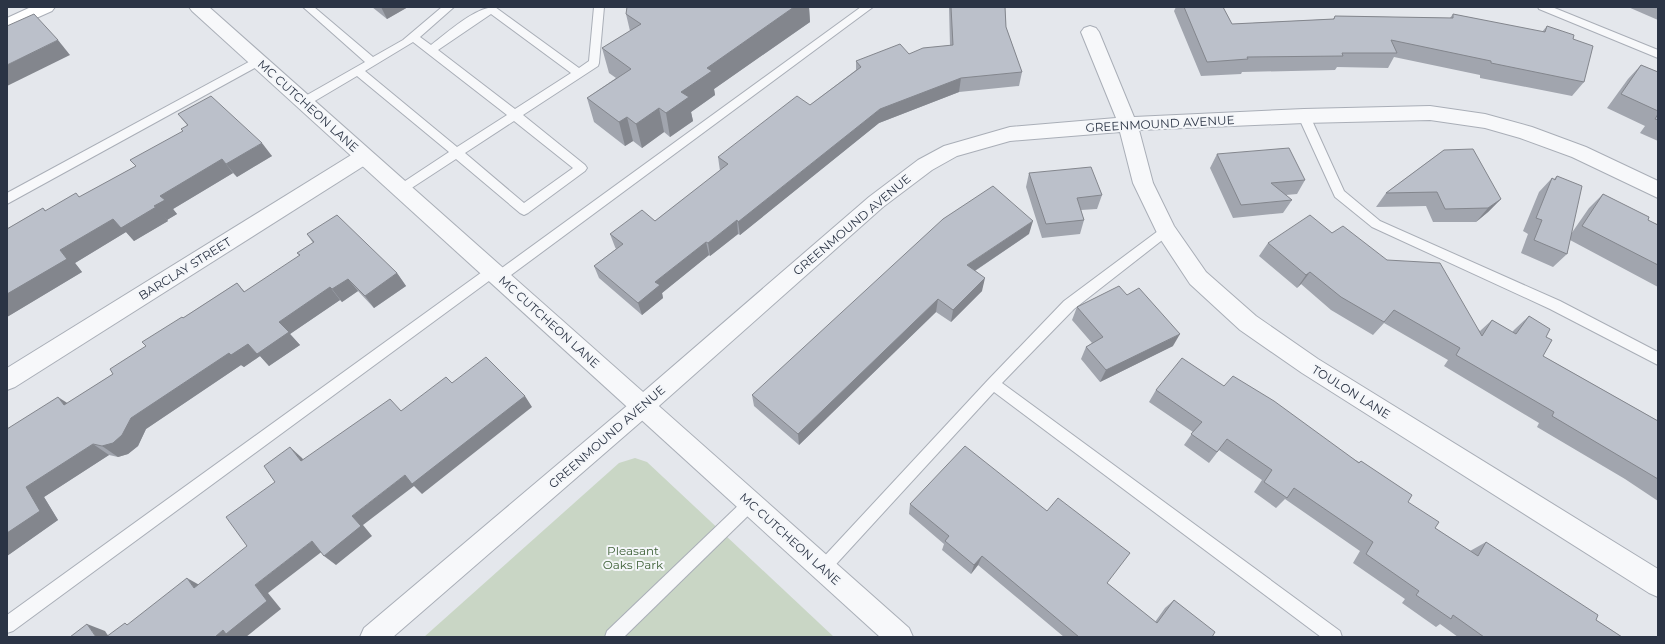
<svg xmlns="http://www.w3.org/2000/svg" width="1665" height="644" font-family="Montserrat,sans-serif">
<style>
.green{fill:#c9d6c5}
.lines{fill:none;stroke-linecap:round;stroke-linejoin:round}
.service-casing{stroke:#a9aeb7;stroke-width:2}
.minor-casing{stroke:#a9aeb7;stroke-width:2}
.tertiary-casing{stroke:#a9aeb7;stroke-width:2}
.secondary-casing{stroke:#a9aeb7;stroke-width:2}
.service{fill:#f7f8fa;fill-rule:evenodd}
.minor{fill:#f7f8fa;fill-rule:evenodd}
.tertiary{fill:#f7f8fa;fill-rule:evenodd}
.secondary{fill:#fff;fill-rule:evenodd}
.wall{fill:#a1a5ae}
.shaded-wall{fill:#83868d}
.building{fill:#bbc0ca;stroke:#83868d}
.labels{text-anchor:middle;stroke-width:4;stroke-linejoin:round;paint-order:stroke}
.street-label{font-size:12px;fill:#2b3445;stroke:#f4f6f9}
.park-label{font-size:12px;fill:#3f6138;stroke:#f4f6f9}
</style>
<rect width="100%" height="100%" fill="#e4e7ec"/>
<!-- green -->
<path class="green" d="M635,458L647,462L834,637H424L619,463Z"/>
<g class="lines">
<!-- service casing -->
<g class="service-casing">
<g id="service">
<path d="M303,7H314L373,57L403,40L442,7H454L420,37L431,45C447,33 475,7 495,7L579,68L589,61L594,7H604L599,63L598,66L523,115L585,165L587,168L585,171L528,213L524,215L520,213L456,159L404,193L400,194L396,193L394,190L396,187L449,152L357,76L308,105H300L298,102L300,99L365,62ZM491,14L571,73L515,109L438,50ZM413,42L507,115L457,147L365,71ZM514,121L573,168L524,203L465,153Z"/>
<path d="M861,7H873L503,281L499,282L495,281L493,278L13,631L7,633V615L489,267L493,266L497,267L499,270Z"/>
<path d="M1538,7H1552L1658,50V58L1539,9Z"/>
<path d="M258,57L262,58L263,61L262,64L7,204V193Z"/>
<path d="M1304,112L1308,113L1310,116L1344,191L1380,221L1560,301L1658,352V365L1550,309L1372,227L1335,197L1298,116L1300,113Z"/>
<path d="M1166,226L1170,228L1172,231L1170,234L1074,309L1002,383L1340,631L1342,637H1321L994,392L828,573L823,575L818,573L815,568L818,563L988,380L1064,301L1162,228Z"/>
<path d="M751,496L756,498L758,503L756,508L624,637H605L607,631L746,498Z"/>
</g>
</g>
<!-- minor casing -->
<g class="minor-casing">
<g id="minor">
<path d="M1090,26L1096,28L1099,32L1134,117L1304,109L1430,106L1485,114L1532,127L1586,147L1658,181V198L1572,157L1520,138L1485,128L1430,120L1304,123L1139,130L1153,183L1174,226L1206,272L1256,316L1318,359L1658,569V597L1649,593L1302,373L1240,330L1190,284L1159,237L1133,183L1120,132L1010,141L957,156L932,170L883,207L651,413L393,637H360L364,628L635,399L869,197L918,160L944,146L1010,127L1116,118L1081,32L1084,28Z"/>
<path d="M363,150L370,152L373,157L370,162L15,387L7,390V368L356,152Z"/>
</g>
</g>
<!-- tertiary casing -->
<g class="tertiary-casing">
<path id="tertiary" d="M189,7H209L909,628L913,637H880L192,11Z"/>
</g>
<!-- secondary casing -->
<g class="secondary-casing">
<path id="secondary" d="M31,7H55L52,11L7,31V18Z"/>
</g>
<!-- service -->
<use href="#service" class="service"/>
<!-- minor -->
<use href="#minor" class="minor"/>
<!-- tertiary -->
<use href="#tertiary" class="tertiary"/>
<!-- secondary -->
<use href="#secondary" class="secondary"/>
</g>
<!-- wall -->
<g class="wall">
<path d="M372,7H408L387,19Z"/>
<path d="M627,7H809L810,22L714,89L715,95L691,112L693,121L670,137L664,132L642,148L633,141L625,146L594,122L587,98L616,78L609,73L602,48L630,31L626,14Z"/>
<path d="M949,7H1005L1006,27L1022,72L1019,86L959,92L879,123L740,235L738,234L710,256L709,255L662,293L663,298L642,315L599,278L594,266L616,249L615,247L610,234L655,221L720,171L718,157L810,105L856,70V61L909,54L950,46Z"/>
<path d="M1176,7H1223L1232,24L1333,19L1335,16L1450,18L1453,14L1542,32L1547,26L1573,39L1584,82L1572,96L1480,78V75L1394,57L1388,68L1337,67L1335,70L1242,72L1241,74L1201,76L1174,11Z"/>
<path d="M1628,7H1658V20Z"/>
<path d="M1641,65L1658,72V141L1640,133L1645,126L1607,108L1628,79Z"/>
<path d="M178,114L272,156L237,177L233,173L173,209L177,214L167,220L168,221L134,241L126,232L75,263L82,272L7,317V229L43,208L46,211L80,197L136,166L183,131L187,125Z"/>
<path d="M1444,150L1501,199L1488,212L1476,222H1433L1426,206L1376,207L1386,193Z"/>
<path d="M1217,154L1305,180L1297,194L1286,195L1292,200L1283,213L1233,218L1210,168Z"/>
<path d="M1029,173L1102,195L1097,209L1081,210L1084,220L1080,234L1042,238L1026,187Z"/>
<path d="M1557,176L1571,234L1589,208L1603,194L1648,220L1658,225V287L1570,240L1567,254L1553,267L1521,253L1528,234L1523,231L1539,192L1552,178L1554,179Z"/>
<path d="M1332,233L1387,260L1480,331L1492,320L1512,332L1515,329L1529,316L1546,337L1543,356L1658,421V501L1625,479L1537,427L1539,423L1444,366L1448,360L1384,323L1373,335L1331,310L1301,284L1297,288L1259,256L1268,243Z"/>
<path d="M307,234L397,273L406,286L374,308L358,291L342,302L340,300L290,334L300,345L269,366L260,356L244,367L241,365L146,429L138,446L128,454L118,457L109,455L44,497L58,520L7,556V429L68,403L113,374L146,346L183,318L237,283L245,292L300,256L297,253L313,243Z"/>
<path d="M1029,234L975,271L982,291L951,322L936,312L799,445L754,406L752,395Z"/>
<path d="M1077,307L1173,346L1100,382L1081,359L1086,347L1092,343L1072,320Z"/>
<path d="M1224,386L1359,462L1361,461L1408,502L1435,528L1470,551L1486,542L1596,620L1622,637H1458L1440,624L1436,627L1402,603L1405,599L1353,563L1360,551L1285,499L1276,508L1254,492L1262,480L1219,450L1209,463L1184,445L1193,432L1149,402L1156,390Z"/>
<path d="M910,504L1107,583L1155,622L1165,608L1174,600L1212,637H1064L978,565L971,574L942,550L944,544L909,514Z"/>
</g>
<!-- shaded-wall -->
<g class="shaded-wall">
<path d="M381,7H408L387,19Z"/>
<path d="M794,7H809L810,22L714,89L715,95L691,112L693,121L670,137L666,113L681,92L707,68Z"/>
<path d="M58,40L70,55L7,86V65Z"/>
<path d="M961,78L959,92L879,123L740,235L738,222L880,109Z"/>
<path d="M659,108L664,132L642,148L636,124Z"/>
<path d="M627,117L633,141L625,146L619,122Z"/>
<path d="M262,143L272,156L237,177L226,164Z"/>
<path d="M222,159L233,173L173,209L177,214L167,220L154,206L160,196Z"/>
<path d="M1501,199L1488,212L1476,222L1488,208Z"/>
<path d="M156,207L168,221L134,241L126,232L75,263L82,272L7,317V294L60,250L113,219Z"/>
<path d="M737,220L738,234L710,256L708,243Z"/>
<path d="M1033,221L1029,234L964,278L967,265Z"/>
<path d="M706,242L709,255L662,293L663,298L642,315L638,303L655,282Z"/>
<path d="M1310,272L1301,284L1297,288L1306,275Z"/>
<path d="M397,273L406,286L374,308L365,296Z"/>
<path d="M985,278L982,291L951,322L953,310Z"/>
<path d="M348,279L358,291L342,302L332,289Z"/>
<path d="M330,287L340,300L290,334L300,345L269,366L260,356L244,367L241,365L146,429L138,446L128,454L118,457L102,446L131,418L229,353L279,322Z"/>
<path d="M938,299L936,312L799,445L798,434Z"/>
<path d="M1180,334L1173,346L1100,382L1106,370Z"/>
<path d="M525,396L532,407L422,494L414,486L363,525L372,536L336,565L324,556L352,516L405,475Z"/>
<path d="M58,397L75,408L64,405Z"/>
<path d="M93,444L109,455L44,497L58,520L7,556V533L26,487Z"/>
<path d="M290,447L302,458L313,471L301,461Z"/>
<path d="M312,541L324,550L268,593L281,609L246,637H215L255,585Z"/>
<path d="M982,556L978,565L971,574L974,565Z"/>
<path d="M187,578L203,587L194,588Z"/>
<path d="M87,624L105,631L109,637H96Z"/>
</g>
<!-- building -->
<g class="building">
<path d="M627,7H794L707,68L712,71L681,92L689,97L666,113L659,108L636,124L627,117L619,122L587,98L631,69L602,48L641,24L626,14Z"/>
<path d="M951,7H1005L1006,27L1022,72L961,78L880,109L738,222L737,220L708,243L706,242L655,282L660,285L638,303L594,266L623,244L610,234L642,210L655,221L728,164L718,157L797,96L810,105L861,67L856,61L900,44L909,54L923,48L953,45Z"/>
<path d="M1184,7H1223L1232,24L1334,19L1335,16L1453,18V14L1545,32L1547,26L1574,35L1573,39L1593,46L1584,82L1491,63V61L1391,40L1397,53H1342L1343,56L1247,57L1248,59L1207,62Z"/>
<path d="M34,14L58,40L7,65V26Z"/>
<path d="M1641,65L1658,72V111L1621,94Z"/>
<path d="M211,96L262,143L226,164L222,159L160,196L165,200L154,206L156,207L121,228L113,219L60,250L67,259L7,294V229L43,208L45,211L76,193L79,197L136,166L130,160L183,131L181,129L188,125L178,114Z"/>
<path d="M1658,114V120L1655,119Z"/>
<path d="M1289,148L1305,180L1271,183L1292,200L1241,205L1217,154Z"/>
<path d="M1473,149L1501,199L1488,208L1445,209L1437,192L1386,193L1444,150Z"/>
<path d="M1091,167L1102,195L1077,198L1084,220L1046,224L1029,173Z"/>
<path d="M1557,176L1582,186L1567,254L1534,240L1542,220L1536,218L1552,178L1555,180Z"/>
<path d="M993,186L1033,221L967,265L985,278L953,310L938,299L798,434L752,395L943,219Z"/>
<path d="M1603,194L1649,217L1648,220L1658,225V265L1582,226Z"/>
<path d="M337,215L397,273L365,296L348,279L332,289L330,287L279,322L289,332L257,354L248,344L231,355L229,353L131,418L122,435L113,443L102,446L93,444L26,487L40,511L7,533V429L58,397L64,405L113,374L110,369L146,346L142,342L182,317L183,318L237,283L244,292L300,255L297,253L314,242L307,234Z"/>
<path d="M1310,215L1332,233L1343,226L1387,260L1440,263L1482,336L1492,320L1516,334L1529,316L1550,329L1546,337L1552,340L1543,356L1658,421V479L1552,416L1554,412L1456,355L1460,348L1394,310L1384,322L1341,297L1310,272L1306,275L1268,243Z"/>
<path d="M1119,286L1127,295L1139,288L1180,334L1106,370L1086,347L1103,337L1077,307Z"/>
<path d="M486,357L525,396L412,484L405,475L352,516L361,526L324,556L312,541L255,585L267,601L226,634L223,630L215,637H106L125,623L127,625L187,578L194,588L247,546L226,517L275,482L264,466L290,447L301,461L390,399L401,411L446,377L452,383Z"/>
<path d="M1182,358L1224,386L1233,376L1274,401L1359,463L1361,461L1412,495L1408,502L1439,522L1435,528L1478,556L1486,542L1598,615L1596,620L1622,637H1484L1453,615L1451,619L1416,595L1419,591L1366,554L1373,542L1294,488L1287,498L1264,482L1272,470L1227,439L1217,452L1191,434L1202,422L1156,390Z"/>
<path d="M965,446L1047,511L1058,498L1130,553L1107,583L1157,623L1174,600L1215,632L1212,637H1079L982,556L974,565L945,541L949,536L910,504Z"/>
<path d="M87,624L96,637H70Z"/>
</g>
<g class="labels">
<!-- street labels -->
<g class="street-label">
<text transform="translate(308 106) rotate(42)" y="4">MC CUTCHEON LANE</text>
<text transform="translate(1160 124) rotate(-3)" y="4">GREENMOUND AVENUE</text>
<text transform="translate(852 225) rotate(-40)" y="4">GREENMOUND AVENUE</text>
<text transform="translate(185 269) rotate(-32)" y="4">BARCLAY STREET</text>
<text transform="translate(549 322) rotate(42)" y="4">MC CUTCHEON LANE</text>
<text transform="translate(1351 392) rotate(32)" y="4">TOULON LANE</text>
<text transform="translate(607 437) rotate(-41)" y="4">GREENMOUND AVENUE</text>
<text transform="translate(790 539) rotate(42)" y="4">MC CUTCHEON LANE</text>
</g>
<!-- park labels -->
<g class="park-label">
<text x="633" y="555">Pleasant<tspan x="633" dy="14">Oaks Park</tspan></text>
</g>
</g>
<!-- border -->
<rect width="1665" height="644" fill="none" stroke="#2b3445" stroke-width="16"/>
</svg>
